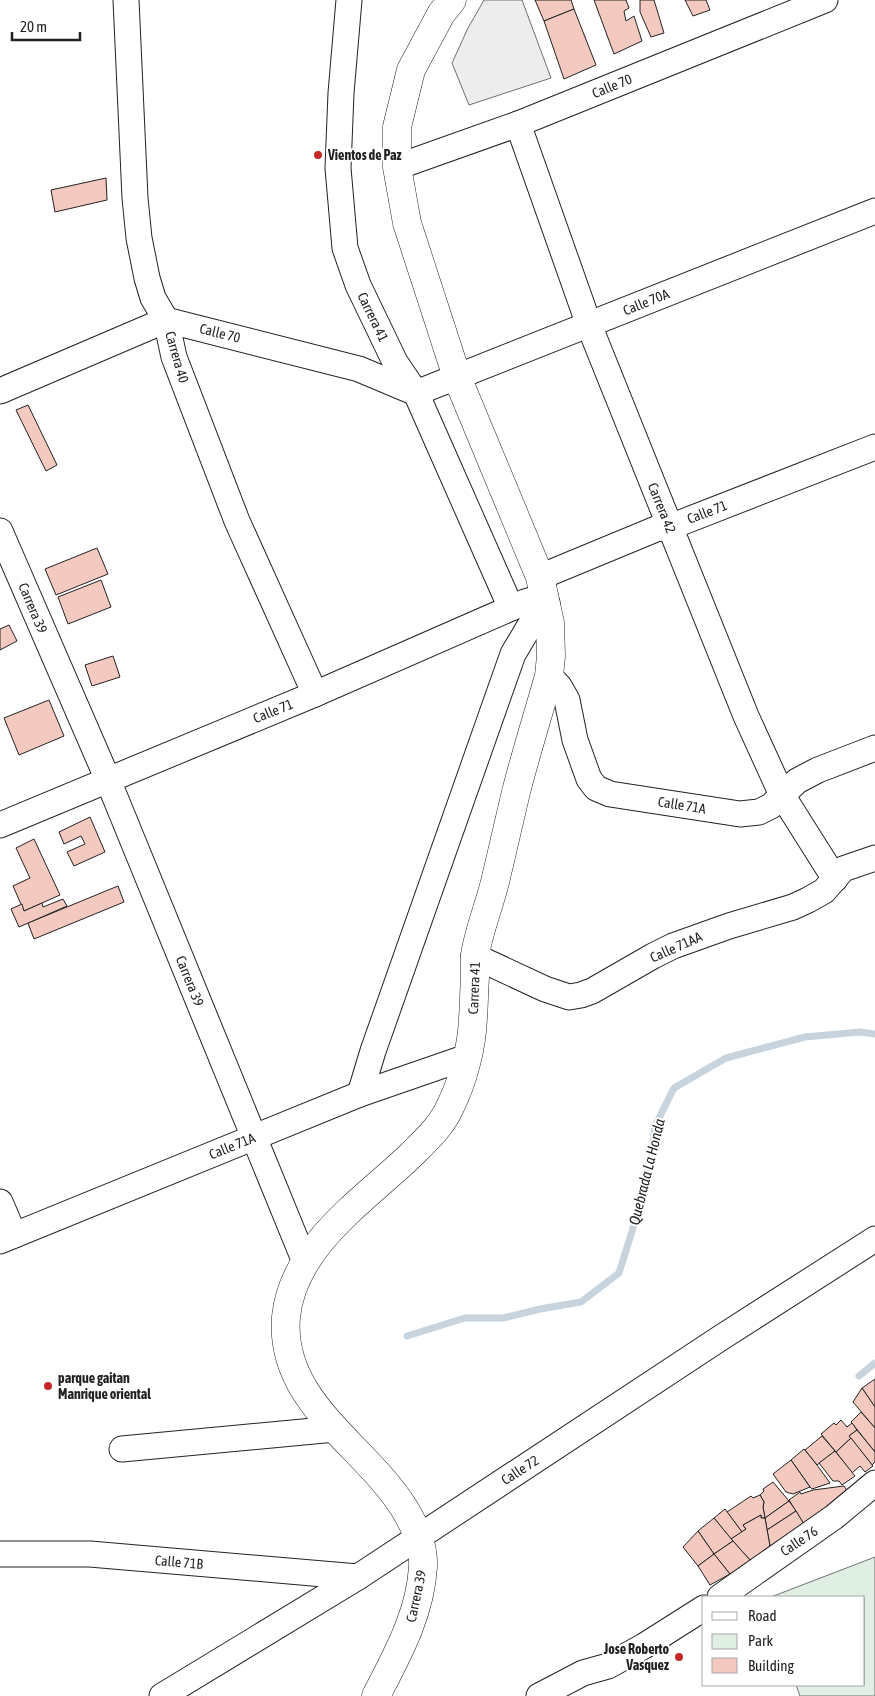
<svg xmlns="http://www.w3.org/2000/svg" width="875" height="1696" font-family="'Asap Condensed',sans-serif">
<style>
.green{fill:#e0efe3;stroke:#6f6f6f}
.parking{fill:#ededed;stroke:#6f6f6f}
.lines{fill:none;stroke-linecap:round;stroke-linejoin:round}
.stream{stroke:#c7d3dd;stroke-width:7}
.building{fill:#f3c9c0;stroke:#222}
.minor-casing{stroke:#222;stroke-width:27}
.major-casing{stroke:#222;stroke-width:29}
.minor{stroke:#fff;stroke-width:25}
.major{stroke:#fff;stroke-width:28}
.poi-dot{fill:#c62828;stroke:#fff;stroke-width:2}
.labels{text-anchor:middle;stroke-width:4;stroke-linejoin:round;paint-order:stroke}
.street-label{font-size:14px;fill:#222;stroke:#fff}
.poi-label{font-size:14px;font-weight:bold;fill:#222;stroke:#fff;text-anchor:start}
.water-label{font-size:15px;font-style:italic;fill:#222;stroke:#fff}
</style>
<rect width="100%" height="100%" fill="#fff"/>
<!-- green -->
<path class="green" d="M875,1557V1696H800L796,1685H864V1597H771Z"/>
<!-- parking -->
<path class="parking" d="M484,0H522L551,78L469,105L452,63L468,28Z"/>
<g class="lines">
<!-- stream -->
<g class="stream">
<path d="M407,1336L465,1318H503L540,1309L581,1302L619,1273L648,1180L655,1126L674,1088L726,1058L805,1037L860,1032L875,1034"/>
<path d="M859,1376L875,1363"/>
</g>
</g>
<!-- building -->
<g class="building">
<path d="M535,0H571L574,9L544,21Z"/>
<path d="M594,0H626L629,8L624,11L626,21L634,16L642,41L614,54Z"/>
<path d="M640,0H654L664,33L651,37L640,12Z"/>
<path d="M685,0H706L710,10L693,16Z"/>
<path d="M574,9L596,65L564,79L544,21Z"/>
<path d="M106,178L107,200L55,212L51,190Z"/>
<path d="M28,405L57,465L46,471L16,410Z"/>
<path d="M97,548L108,574L56,595L45,569Z"/>
<path d="M101,580L111,607L68,624L58,597Z"/>
<path d="M9,625L17,641L0,650V629Z"/>
<path d="M113,656L120,677L92,686L85,665Z"/>
<path d="M49,700L64,736L19,755L4,718Z"/>
<path d="M90,817L105,852L74,866L67,852L85,844L81,836L64,844L59,832Z"/>
<path d="M34,839L60,895L24,911L13,886L30,878L16,848Z"/>
<path d="M118,886L124,902L34,939L28,923Z"/>
<path d="M63,899L67,906L19,927L11,909L22,904L24,911L42,903L43,907Z"/>
<path d="M875,1379V1407L862,1388Z"/>
<path d="M862,1388L875,1407V1428L853,1402Z"/>
<path d="M861,1412L875,1428V1452L851,1422Z"/>
<path d="M841,1420L847,1427L852,1423L857,1430L849,1436L851,1438L836,1452L821,1434L834,1423L836,1425Z"/>
<path d="M857,1430L875,1452V1462L872,1465L849,1436Z"/>
<path d="M822,1436L835,1451L817,1465L805,1450Z"/>
<path d="M851,1438L873,1466L865,1472L860,1466L852,1473L836,1452Z"/>
<path d="M804,1449L817,1465L830,1483L812,1489L810,1487L791,1460Z"/>
<path d="M835,1451L855,1476L842,1485L839,1481H833L819,1463Z"/>
<path d="M791,1460L810,1487L793,1494L786,1492L773,1474Z"/>
<path d="M773,1482L789,1501L765,1518L763,1507L764,1502L760,1495L764,1491L763,1489Z"/>
<path d="M844,1486L848,1492L805,1526L789,1500L800,1492L801,1494L813,1490Z"/>
<path d="M760,1495L764,1502L763,1507L765,1518H761V1515L743,1525L746,1529L742,1532L727,1512L751,1496L753,1498Z"/>
<path d="M789,1501L796,1511L767,1530L765,1518Z"/>
<path d="M725,1509L742,1532L731,1539L714,1518Z"/>
<path d="M796,1511L804,1524L770,1546L767,1530Z"/>
<path d="M761,1515V1518H765L770,1546L750,1560L731,1539L746,1529L743,1525Z"/>
<path d="M714,1518L733,1541L714,1554L698,1531Z"/>
<path d="M698,1531L714,1554L698,1566L683,1547Z"/>
<path d="M733,1541L750,1560L730,1574L714,1554Z"/>
<path d="M714,1554L730,1574L710,1585L698,1566Z"/>
</g>
<g class="lines">
<!-- minor casing -->
<g class="minor-casing">
<g id="minor">
<path d="M126,0L135,198L139,238L147,278L153,298L166,320L174,357L237,521L315,694"/>
<path d="M349,0L341,93L338,168L345,248L358,285L395,362L416,393L511,608"/>
<path d="M518,124L589,325L746,716L782,795L835,879"/>
<path d="M397,167L518,124L825,0"/>
<path d="M0,391L166,320L359,369L416,393"/>
<path d="M416,393L875,211"/>
<path d="M0,531L108,780L305,1262"/>
<path d="M540,577L656,529L670,527L875,447"/>
<path d="M549,676L559,686L567,700L575,740L589,779L596,788L610,794L740,814L759,812L771,806L797,781L818,770L875,748"/>
<path d="M0,825L315,694L525,602L545,596"/>
<path d="M474,956L545,989L569,997L581,995L592,991L653,956L673,946L729,926L793,907L808,900L824,891L843,869L875,858"/>
<path d="M360,1094L373,1051L513,654L532,622L547,603"/>
<path d="M0,1202L14,1235"/>
<path d="M0,1241L360,1094L467,1057"/>
<path d="M122,1449L335,1429"/>
<path d="M0,1554H90L358,1577"/>
<path d="M720,1597L834,1517L875,1483"/>
<path d="M162,1696L358,1577L722,1337L875,1239"/>
<path d="M539,1696L583,1673L608,1666L644,1646L704,1608"/>
</g>
</g>
<!-- major casing -->
<g class="major-casing">
<path id="major" d="M376,1696C397,1655 420,1615 423,1567C424,1545 415,1526 404,1508C364,1444 279,1402 286,1317C293,1246 363,1201 410,1156C425,1141 441,1127 450,1107C463,1081 472,1047 473,1018C474,1005 474,991 475,978C475,970 474,962 475,955C479,930 489,906 495,882C502,852 509,822 516,792C526,753 538,715 549,676L551,656L550,623L540,577L457,377L407,223L397,167V127L411,70L441,14L452,0"/>
</g>
<!-- minor -->
<use href="#minor" class="minor"/>
<!-- major -->
<use href="#major" class="major"/>
</g>
<!-- markers -->
<g class="poi-dot">
<circle cx="318" cy="155" r="5"/>
<circle cx="48" cy="1386" r="5"/>
<circle cx="679" cy="1657" r="5"/>
</g>
<g class="labels">
<!-- street labels -->
<g class="street-label">
<text transform="translate(612 86) rotate(-22)" y="5">Calle 70</text>
<text transform="translate(646 302) rotate(-22)" y="5">Calle 70A</text>
<text transform="translate(373 317) rotate(64)" y="5">Carrera 41</text>
<text transform="translate(220 333) rotate(14)" y="5">Calle 70</text>
<text transform="translate(177 357) rotate(74)" y="5">Carrera 40</text>
<text transform="translate(662 508) rotate(68)" y="5">Carrera 42</text>
<text transform="translate(707 512) rotate(-21)" y="5">Calle 71</text>
<text transform="translate(33 608) rotate(67)" y="5">Carrera 39</text>
<text transform="translate(273 711) rotate(-22)" y="5">Calle 71</text>
<text transform="translate(682 805) rotate(9)" y="5">Calle 71A</text>
<text transform="translate(676 947) rotate(-24)" y="5">Calle 71AA</text>
<text transform="translate(190 981) rotate(68)" y="5">Carrera 39</text>
<text transform="translate(474 988) rotate(-88)" y="5">Carrera 41</text>
<text transform="translate(232 1146) rotate(-22)" y="5">Calle 71A</text>
<text transform="translate(520 1470) rotate(-33)" y="5">Calle 72</text>
<text transform="translate(799 1541) rotate(-34)" y="5">Calle 76</text>
<text transform="translate(179 1562) rotate(5)" y="5">Calle 71B</text>
<text transform="translate(416 1596) rotate(-78)" y="5">Carrera 39</text>
</g>
<!-- poi labels -->
<g class="poi-label">
<text x="328" y="160">Vientos de Paz</text>
<text x="58" y="1383">parque gaitan<tspan x="58" dy="16">Manrique oriental</tspan></text>
<text x="669" y="1654" text-anchor="end">Jose Roberto<tspan x="669" dy="16">Vasquez</tspan></text>
</g>
<!-- water labels -->
<g class="water-label">
<text transform="translate(647 1172) rotate(-76)" y="5">Quebrada La Honda</text>
</g>
</g>
<!-- legend -->
<rect x="702" y="1596" width="162" height="90" fill="#ffffff" stroke="#a7a7a7"/>
<rect x="712" y="1612" width="25" height="8" fill="#ffffff" stroke="#a7a7a7"/>
<text x="748" y="1621" font-size="15" fill="#222222">Road</text>
<rect x="712" y="1634" width="25" height="15" fill="#e0efe3" stroke="#a7a7a7"/>
<text x="748" y="1646" font-size="15" fill="#222222">Park</text>
<rect x="712" y="1658" width="25" height="15" fill="#f3c9c0" stroke="#a7a7a7"/>
<text x="748" y="1671" font-size="15" fill="#222222">Building</text>
<!-- scale -->
<path d="M12 32v8h68v-8" fill="none" stroke="#222222" stroke-width="2.5"/>
<text x="20" y="32" font-size="15" fill="#222222" stroke="#ffffff" stroke-width="4" paint-order="stroke">20 m</text>
</svg>
